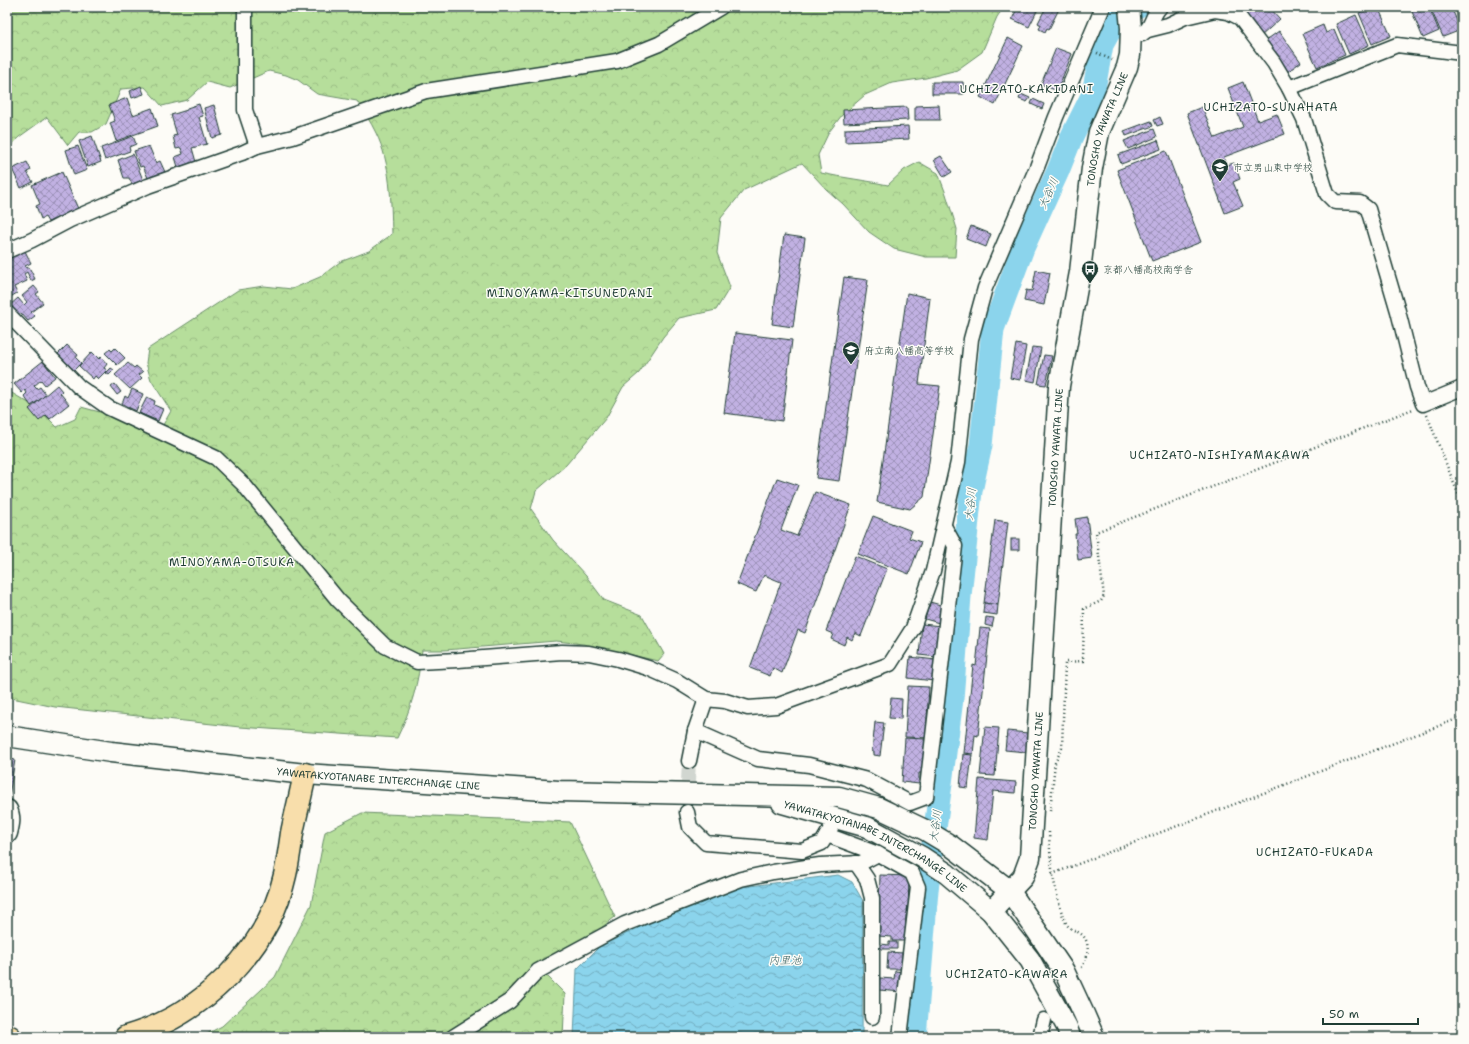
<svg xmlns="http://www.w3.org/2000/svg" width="1469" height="1044" font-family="'Shantell Sans','Klee One',sans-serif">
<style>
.forest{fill:url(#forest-crowns);stroke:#6a8e68}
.water{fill:url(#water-waves);stroke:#6098a2}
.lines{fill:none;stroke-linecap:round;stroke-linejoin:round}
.river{stroke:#8bd4ec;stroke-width:23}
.building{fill:url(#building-cross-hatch);stroke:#1f3d34}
.street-tunnel{stroke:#d1d6d0;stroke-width:14;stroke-dasharray:14 7;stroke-linecap:butt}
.street-casing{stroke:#1f3d34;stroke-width:17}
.secondary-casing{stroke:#1f3d34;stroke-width:23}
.highway-casing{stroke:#1f3d34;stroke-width:25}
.path{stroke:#1f3d34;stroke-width:2.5;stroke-dasharray:1 3;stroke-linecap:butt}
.street{stroke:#fdfcf7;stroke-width:14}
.secondary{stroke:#fdfcf7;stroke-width:20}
.highway{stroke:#f8deab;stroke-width:22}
.labels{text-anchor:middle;stroke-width:3;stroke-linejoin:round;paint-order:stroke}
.street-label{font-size:10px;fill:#1f3d34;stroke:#fdfcf7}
.poi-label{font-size:10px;fill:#1f3d34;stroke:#fdfcf7;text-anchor:start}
.neighbourhood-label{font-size:11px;letter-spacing:1px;fill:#1f3d34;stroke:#fdfcf7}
.water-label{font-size:11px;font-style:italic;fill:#3a6362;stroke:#fdfcf7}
</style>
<defs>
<pattern id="forest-crowns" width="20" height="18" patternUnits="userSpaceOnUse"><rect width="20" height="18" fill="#b6de9b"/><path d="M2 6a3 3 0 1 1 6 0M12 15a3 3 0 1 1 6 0" fill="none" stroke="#9cbf86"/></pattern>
<pattern id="water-waves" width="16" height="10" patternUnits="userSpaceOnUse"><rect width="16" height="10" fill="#8bd4ec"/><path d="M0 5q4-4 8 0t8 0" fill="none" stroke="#71adc0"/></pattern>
<pattern id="building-cross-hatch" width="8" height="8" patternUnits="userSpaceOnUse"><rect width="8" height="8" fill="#c1b1e2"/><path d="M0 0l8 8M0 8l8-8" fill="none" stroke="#9c91b8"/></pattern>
</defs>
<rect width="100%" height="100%" fill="#fdfcf7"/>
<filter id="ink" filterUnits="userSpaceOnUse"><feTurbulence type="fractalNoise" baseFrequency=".025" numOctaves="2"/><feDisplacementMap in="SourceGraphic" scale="8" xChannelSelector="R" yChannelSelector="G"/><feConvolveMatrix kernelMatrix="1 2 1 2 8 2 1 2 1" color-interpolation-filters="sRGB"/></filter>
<g filter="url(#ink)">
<!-- forest -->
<g class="forest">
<path d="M7,7H1004L997,17L982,52L957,70L926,78L892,83L865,95L842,115L829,132L818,155L821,173C843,178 865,180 888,185L904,170L919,162L938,173L946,194L957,229L955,257H926L894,249L869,232L843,204L826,189L802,163L744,190L721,218L717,253L730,287L716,310L679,318L663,337L639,373L623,387L606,418L566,465L536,491L531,509L553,540L586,576L604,600L642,615L664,654L658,661L583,644L556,641L445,650H422C418,684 412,707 397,738L240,727L55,707L7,697V392H10L39,409L57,427L75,419L81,407L107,414L156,437L171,411L151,380L146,363L148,349L238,290L264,286L292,289L320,277L340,262L369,251L392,234C391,201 391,163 376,133C371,122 363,111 357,101L317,94L298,80L286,75L269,71L230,88L207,82L187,100L162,106L145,87L121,89L106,124L92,132H79L68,145L47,117L19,137L7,150Z"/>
<path d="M362,813L570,822L615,917L544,973L565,994L563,1037H201L222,1026L275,977L311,905L325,832Z"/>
</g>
<!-- water -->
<path class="water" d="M838,875L852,882L863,901L862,1037H574L577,969L599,947L727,884L750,886Z"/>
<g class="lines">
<!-- river -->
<path class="river" d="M915,1037L927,890L952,699L960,596L971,491L981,445L993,329L1023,248L1058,171L1072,136L1093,94L1102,45L1116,20L1137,7"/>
</g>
<!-- building -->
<g class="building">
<path d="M1018,7H1039L1029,27L1012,19Z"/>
<path d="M1046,7H1060L1049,29L1047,28L1045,32L1039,29L1041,25L1038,23Z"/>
<path d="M1233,7H1269L1280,19L1260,37Z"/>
<path d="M1374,7H1378L1391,36L1372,44L1359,13Z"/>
<path d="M1410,7H1429L1439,31L1423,38Z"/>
<path d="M1430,7H1451L1461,30L1443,37Z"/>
<path d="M1356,15L1369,45L1349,54L1336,24Z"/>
<path d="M1323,25L1326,33L1334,29L1345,55L1317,67L1302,34Z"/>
<path d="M1279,31L1301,62L1287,72L1265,41Z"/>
<path d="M1008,38L1023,46L995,105L980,97Z"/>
<path d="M1056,48L1072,54L1057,91L1041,84Z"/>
<path d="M932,82H963L964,94H932Z"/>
<path d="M1243,82L1258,121L1277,114L1285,134L1224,157L1227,165L1234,163L1240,179L1233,182L1243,206L1225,213L1187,113L1202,107L1215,138L1243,127L1228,88Z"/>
<path d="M141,86L144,94L132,98L130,91Z"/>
<path d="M1021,94L1030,98L1027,102L1019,99Z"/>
<path d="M127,98L133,115L152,108L158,126L116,141L110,123L115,121L109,105Z"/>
<path d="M1033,99L1044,104L1042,109L1031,104Z"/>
<path d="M199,104L203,116L199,117L207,144L192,148L196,162L178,167L175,157L183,154L181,148L176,149L173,136L177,135L171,115L187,110V108Z"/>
<path d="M214,105L222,135L212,138L204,108Z"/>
<path d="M939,105L940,120H915V106Z"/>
<path d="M907,107L908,120L844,123L843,110Z"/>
<path d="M1160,117L1163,124L1157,126L1154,120Z"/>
<path d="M1151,121L1153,126L1126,136L1124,131Z"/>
<path d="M908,126L909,139L845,142V129Z"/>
<path d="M1154,129L1157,137L1128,149L1124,141Z"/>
<path d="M92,136L101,162L88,167L79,141Z"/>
<path d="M133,136L136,144L129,147L130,151L105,160L101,148Z"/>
<path d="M1158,140L1161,149L1121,164L1118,155Z"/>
<path d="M78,146L87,170L74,175L66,150Z"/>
<path d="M149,146L156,163L160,161L165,172L148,178L143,166L140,167L134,151Z"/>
<path d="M1166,151L1201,242L1152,261L1117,170Z"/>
<path d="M133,154L143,180L132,184L129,178H124L118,160Z"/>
<path d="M941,156L952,172L944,177L934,160Z"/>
<path d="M27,162L31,170L27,172L33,182L21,188L12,169Z"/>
<path d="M62,172L79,211L69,213L48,222L45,217L41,219L36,206L40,204L32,185Z"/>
<path d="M971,226L991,234L986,247L966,239Z"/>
<path d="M784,235L805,238L793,327L772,324Z"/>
<path d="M24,249L31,263L25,266L26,268L29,267L35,279L31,281L27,272L24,274L27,281L14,287L17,293L7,299V289L8,288L7,286V258Z"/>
<path d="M1036,270L1050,273L1044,305L1024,301L1026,290L1032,291Z"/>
<path d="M844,277L868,280L839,481L816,478Z"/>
<path d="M34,286L39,292L36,294L43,303L31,312L35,316L28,321L21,313L17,316L9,306L18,298L24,305L27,302L22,296Z"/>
<path d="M907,293L930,298L919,384L940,386L924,497L910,509L877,502Z"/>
<path d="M735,333L792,340L782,421L724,413Z"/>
<path d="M1016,344L1026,346L1020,380L1010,378Z"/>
<path d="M67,345L78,355L76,358L81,363L71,373L67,369L70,366L58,354Z"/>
<path d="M1032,347L1041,348L1035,382L1026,380Z"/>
<path d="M115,348L125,358L117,365L105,353L110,349L112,351Z"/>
<path d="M92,352L99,359L101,357L107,364L104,368L107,370L98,379L95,376L93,379L79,366Z"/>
<path d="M1044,355L1052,356L1046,385L1038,384Z"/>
<path d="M43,361L55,377L45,385L41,380L34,386L37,389L40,387L46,395L31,406L24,396L27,393L25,390L22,393L14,384Z"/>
<path d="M128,363L134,368L136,366L143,372L139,375L142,378L130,389L115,375Z"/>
<path d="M111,368L114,370L109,375L106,373Z"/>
<path d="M115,384L121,392L117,395L111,387Z"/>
<path d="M57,385L62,391L60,393L69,404L50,419L46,415L39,421L29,409Z"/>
<path d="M132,389L143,394L136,411L122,404L125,396L128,398Z"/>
<path d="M147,397L155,401L154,405L163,409L158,421L139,413Z"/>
<path d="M777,478L798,485L781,530L797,536L815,492L851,505L805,633L798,630L782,673L773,668L770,676L750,668L781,582L764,575L756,592L737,584Z"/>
<path d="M873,516L912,531L909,538L921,542L909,574L858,554Z"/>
<path d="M1087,517L1092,558L1078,560L1075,534H1077L1075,519Z"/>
<path d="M995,520L1008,522L998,605L984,603Z"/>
<rect x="1011" y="539" width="8" height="11"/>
<path d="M855,556L887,569L861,636L855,633L852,640L847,637L844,645L831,639L833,634L826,631Z"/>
<path d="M930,602L944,606L939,623L925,619Z"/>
<path d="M984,603L998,605L997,615L983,613Z"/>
<path d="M986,617L994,618L992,627L985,625Z"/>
<path d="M922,624L941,626L937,657L919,655Z"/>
<path d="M980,628L990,629L978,736L975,735L973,754L964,753L973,665L976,666Z"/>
<path d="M910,657L936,660L934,681L908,678Z"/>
<path d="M908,686L929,687L926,735L929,738L905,737Z"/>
<path d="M891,698L902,699L901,719L889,718Z"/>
<path d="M875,722L884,723L880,756L874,755V752H872Z"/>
<path d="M985,727L999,728L995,776L980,775Z"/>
<path d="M1007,731L1028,733L1026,752L1005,750Z"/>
<path d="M905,738L926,739L924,773H919V784L902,782Z"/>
<path d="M963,754L972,755L968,788L960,787Z"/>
<path d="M7,758L15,760L9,796H7Z"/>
<path d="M979,779L1016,782L1015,793L993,791L988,840L974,838Z"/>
<path d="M880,875L909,876L908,915H906L905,941H892V937L878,936Z"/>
<path d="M889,942H897V949H881V944L889,945Z"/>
<path d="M888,952L903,953L902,969H887Z"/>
<path d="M895,971L903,972L902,992L879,990L880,978L894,979Z"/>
</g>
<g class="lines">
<!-- street-tunnel -->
<path class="street-tunnel" d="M687,803L689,761"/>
<!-- street casing -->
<g class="street-casing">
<g id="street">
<path d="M245,7V110L257,146"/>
<path d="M1148,30L1168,25L1185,17L1215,10L1228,12L1240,18L1274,63L1289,88L1304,119L1327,194L1335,202L1360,203L1368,209L1398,311L1417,387L1423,404L1462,388"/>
<path d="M1142,34C1153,27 1151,16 1160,7"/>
<path d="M1289,88L1397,45L1462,53"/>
<path d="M7,251L32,240L70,220L148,186L242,153L257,146L293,137L426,91L617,61L659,44L721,7"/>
<path d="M7,313L79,387L109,408L216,458L244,485L338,600L385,646L417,662L458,660L562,652L589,653L618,659L648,668L677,681L706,699L725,701L748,708L776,706L890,664L913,628L933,571L958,462L971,339L985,288L1037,167L1056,117L1103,7"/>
<path d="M695,731L758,759L809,765L867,780L910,803L926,797L955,546L944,526"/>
<path d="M689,761L695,731L706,699"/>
<path d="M687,812L690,827L706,843L802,851L822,843L831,828"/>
<path d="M827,835L878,854L912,873L918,887L900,1037"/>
<path d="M856,863L867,879L872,898V1017"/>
<path d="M453,1037L510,1001L538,971L625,924L741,879L773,872L820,865L861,863L878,854"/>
<path d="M1040,1037L1044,1020"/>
</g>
</g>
<!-- secondary casing -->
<g class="secondary-casing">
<g id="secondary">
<path id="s1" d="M7,736L111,752L305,774L559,791L839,797L879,808L925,830L950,845L1009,890L1064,971L1084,1014L1094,1037"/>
<path id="s2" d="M782,803L867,827L922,857L946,873L991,911L1030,960L1067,1027L1070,1037"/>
<path d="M7,810C11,818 9,825 7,833"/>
<path id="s3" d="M991,911L1023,877L1030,858L1059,386L1080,272L1092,168L1099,132L1127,67L1130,55L1131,28L1129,7"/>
</g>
</g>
<!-- highway casing -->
<g class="highway-casing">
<g id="highway">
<path d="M7,1036L10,1037"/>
<path d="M126,1037C200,1016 268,952 285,875C288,862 290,847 292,833C296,813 301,794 305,774"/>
</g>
</g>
<!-- path -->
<g class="path">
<path d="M1097,53L1112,60"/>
<path d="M1427,415L1462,504"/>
<path d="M1050,811L1055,763L1062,748L1065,662L1083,661L1084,609L1101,601L1104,596L1096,532L1413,409"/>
<path d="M1049,832C1050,857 1052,875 1058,899C1060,907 1062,915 1066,923C1071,933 1083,929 1087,943C1089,954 1086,960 1081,969"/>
<path d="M1052,874L1462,717"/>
</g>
<!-- street -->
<use href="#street" class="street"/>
<!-- secondary -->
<use href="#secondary" class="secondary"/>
<!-- highway -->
<use href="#highway" class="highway"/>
</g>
</g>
<!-- icons -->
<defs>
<g id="school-pin" transform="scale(0.9)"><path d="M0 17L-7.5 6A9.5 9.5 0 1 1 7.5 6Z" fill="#1f3d34" stroke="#fdfcf7"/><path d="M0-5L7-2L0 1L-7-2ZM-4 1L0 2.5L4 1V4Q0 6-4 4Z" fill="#fff"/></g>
<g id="bus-pin" transform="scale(0.9)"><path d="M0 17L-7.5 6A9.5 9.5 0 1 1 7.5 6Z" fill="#1f3d34" stroke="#fdfcf7"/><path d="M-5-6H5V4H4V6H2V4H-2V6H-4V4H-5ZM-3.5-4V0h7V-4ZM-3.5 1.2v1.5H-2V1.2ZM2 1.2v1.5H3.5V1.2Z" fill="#fff"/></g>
</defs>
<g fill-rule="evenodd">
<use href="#school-pin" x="1220" y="167"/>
<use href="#bus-pin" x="1090" y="269"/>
<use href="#school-pin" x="851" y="350"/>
</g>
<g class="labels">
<!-- street labels -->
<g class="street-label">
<text dy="4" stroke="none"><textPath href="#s3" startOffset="802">TONOSHO YAWATA LINE</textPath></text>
<text dy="4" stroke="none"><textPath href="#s3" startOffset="478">TONOSHO YAWATA LINE</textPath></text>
<text dy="4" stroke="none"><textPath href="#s3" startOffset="154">TONOSHO YAWATA LINE</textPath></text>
<text dy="4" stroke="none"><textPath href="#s1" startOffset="374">YAWATAKYOTANABE INTERCHANGE LINE</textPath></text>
<text dy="4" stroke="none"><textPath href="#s2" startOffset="104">YAWATAKYOTANABE INTERCHANGE LINE</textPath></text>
</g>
<!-- poi labels -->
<g class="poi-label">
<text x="1233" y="171">市立男山東中学校</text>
<text x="1103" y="273">京都八幡高校南学舎</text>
<text x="864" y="354">府立南八幡高等学校</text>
</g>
<!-- neighbourhood labels -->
<g class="neighbourhood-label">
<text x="1027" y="93">UCHIZATO-KAKIDANI</text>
<text x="1271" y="111">UCHIZATO-SUNAHATA</text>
<text x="570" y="297">MINOYAMA-KITSUNEDANI</text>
<text x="1220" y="459">UCHIZATO-NISHIYAMAKAWA</text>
<text x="232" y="566">MINOYAMA-OTSUKA</text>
<text x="1315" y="856">UCHIZATO-FUKADA</text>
<text x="1007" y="978">UCHIZATO-KAWARA</text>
</g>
<!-- water labels -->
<g class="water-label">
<text transform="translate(1048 193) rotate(-66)" y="4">大谷川</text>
<text transform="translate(970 504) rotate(-84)" y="4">大谷川</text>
<text transform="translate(935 826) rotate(-83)" y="4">大谷川</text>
<text x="785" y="964">内里池</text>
</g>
</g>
<!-- margin -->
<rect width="1469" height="1044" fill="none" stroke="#fdfcf7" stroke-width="24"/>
<rect x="12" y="12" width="1445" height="1020" fill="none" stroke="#1f3d34" stroke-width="1.5" filter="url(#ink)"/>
<!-- scale -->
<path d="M1323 1018v6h95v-6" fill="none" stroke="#1f3d34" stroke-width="2"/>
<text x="1329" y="1018" font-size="12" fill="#1f3d34" stroke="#fdfcf7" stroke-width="3" paint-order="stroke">50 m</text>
</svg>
